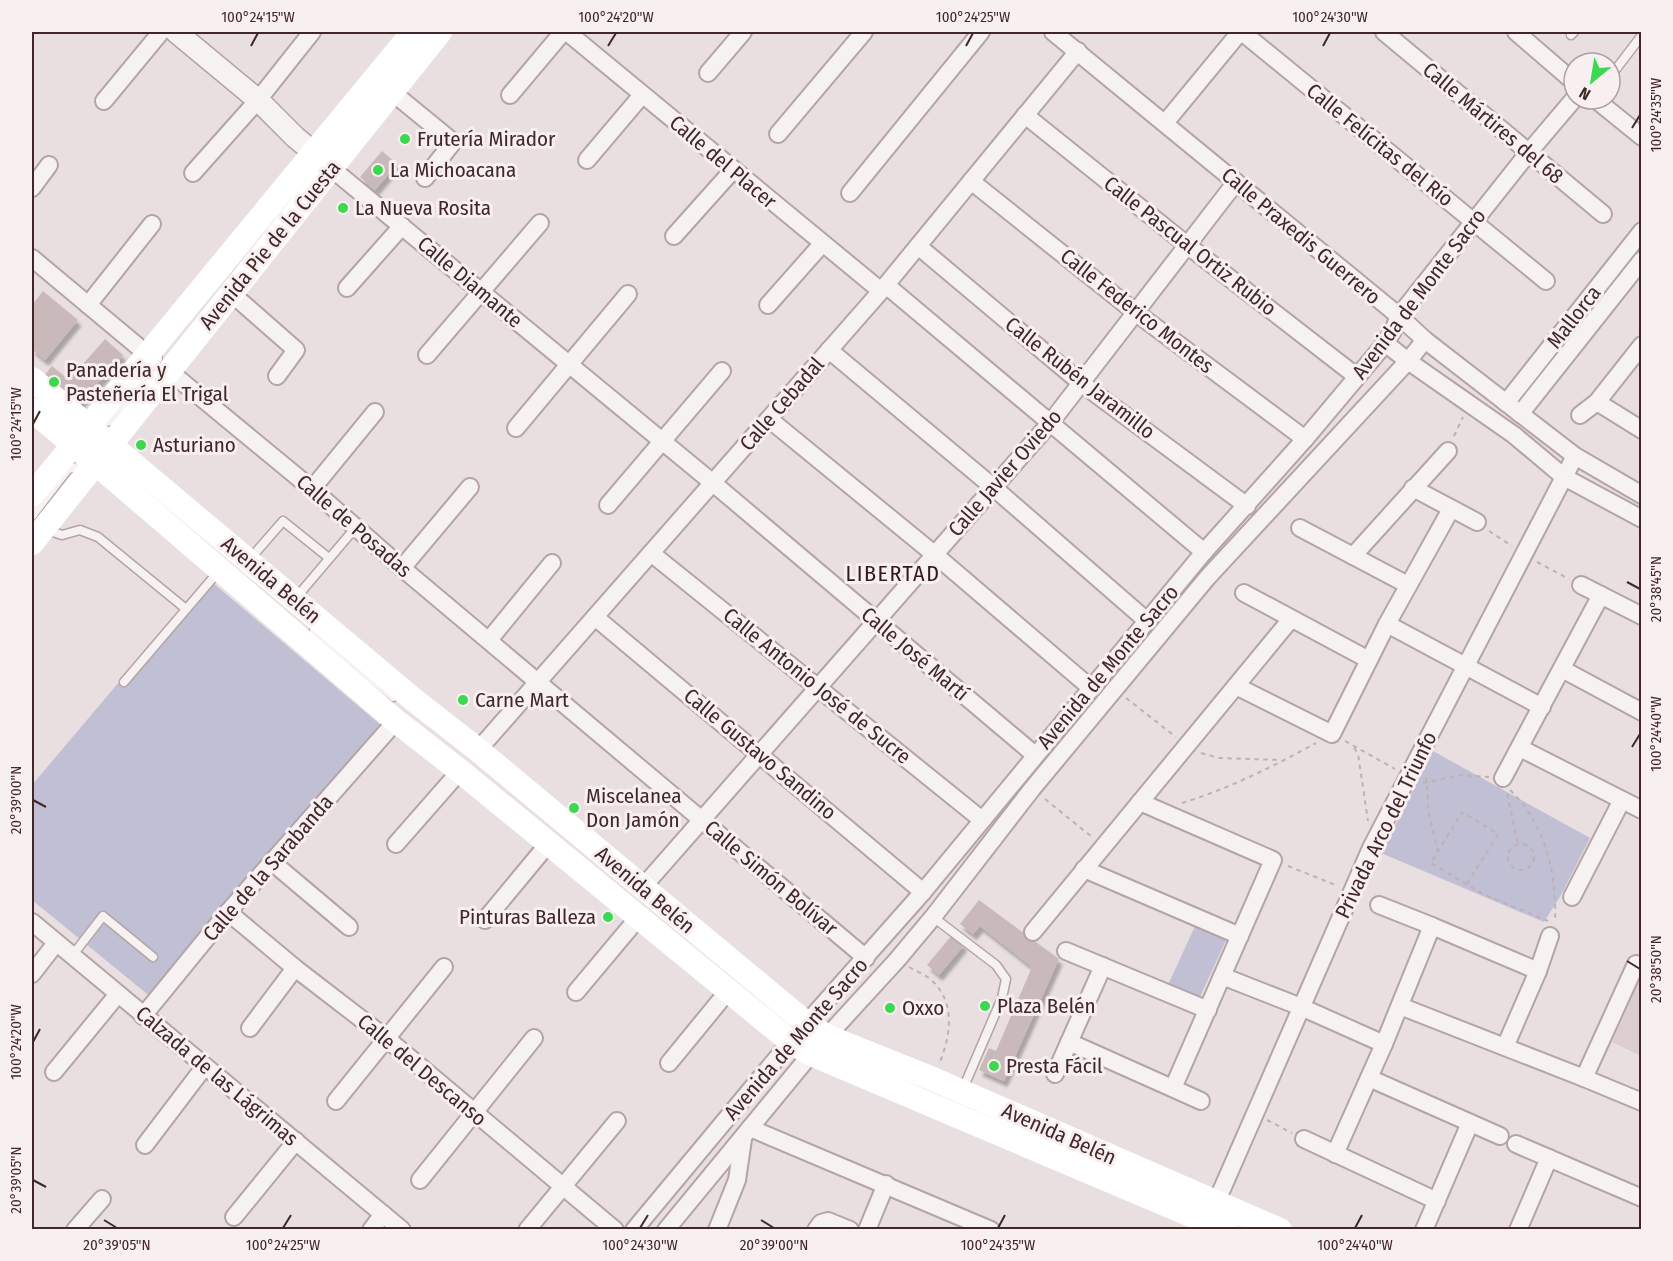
<svg xmlns="http://www.w3.org/2000/svg" width="1673" height="1261" font-family="'Fira Sans Condensed',sans-serif">
<style>
.built{fill:#dccdce}
.green{fill:#c0bfd4}
.building{fill:#cab9ba;filter:url(#shadow)}
.lines{fill:none;stroke-linecap:round;stroke-linejoin:round}
.service-casing{stroke:#b4a4a5;stroke-width:11}
.minor-casing{stroke:#b4a4a5;stroke-width:20}
.tertiary-casing{stroke:#b4a4a5;stroke-width:24}
.path{stroke:#bdb1b2;stroke-width:2;stroke-dasharray:4.5 4.5;stroke-linecap:butt}
.service{stroke:#f7f2f2;stroke-width:8}
.minor{stroke:#f7f2f2;stroke-width:16}
.tertiary{stroke:#f7f2f2;stroke-width:21}
.secondary{stroke:#fff;stroke-width:24}
.ticks{fill:none;stroke:#422729;stroke-width:2}
.poi-dot{fill:#3bd850;stroke:#f7eff0;stroke-width:2}
.labels{text-anchor:middle;stroke-width:6;stroke-linejoin:round;paint-order:stroke}
.street-label{font-size:21px;fill:#422729;stroke:#f7eff0}
.poi-label{font-size:21px;fill:#422729;stroke:#f7eff0;text-anchor:start}
.neighbourhood-label{font-size:22px;letter-spacing:1.5px;fill:#32191a;stroke:#f7eff0}
.neatline{fill:none;stroke:#422729;stroke-width:2}
.ticks-label{font-size:15px;text-anchor:middle;fill:#422729}
</style>
<defs>
<filter id="shadow"><feDropShadow dx="3.5" dy="6" stdDeviation="1.5" flood-color="#0004"/></filter>
</defs>
<rect width="100%" height="100%" fill="#e9dfe0"/>
<!-- built -->
<path class="built" d="M1641,977L1642,1056H1641L1612,1042Z"/>
<!-- green -->
<g class="green">
<path d="M207,578L383,727L152,998L32,900V785Z"/>
<path d="M1433,751L1590,838L1561,895L1544,922L1381,853Z"/>
<path d="M1196,924L1227,938L1199,999L1168,985Z"/>
</g>
<!-- building -->
<g class="building">
<path d="M382,151L397,164L375,190L360,177Z"/>
<path d="M43,291L78,320L45,360L32,349V305Z"/>
<path d="M105,339L123,355L73,411L38,383L52,366L69,380Z"/>
<path d="M979,900L1059,959L1004,1081L979,1070L989,1048L996,1051L1032,967L980,926L973,934L960,924Z"/>
<path d="M952,935L964,945L939,975L927,965Z"/>
</g>
<g class="lines">
<!-- service casing -->
<g class="service-casing">
<g id="service">
<path d="M1571,35L1574,32"/>
<path d="M1610,77L1642,35"/>
<path d="M97,424L110,421L158,359"/>
<path d="M32,516L68,469L86,465"/>
<path d="M47,530L62,535L80,530L98,537L186,609"/>
<path d="M250,559L283,521L329,558"/>
<path d="M295,599L356,527"/>
<path d="M314,630L325,642L393,697"/>
<path d="M124,682L218,572"/>
<path d="M933,917L996,965L1006,979L1002,998L962,1091"/>
<path d="M72,956L103,916L153,957"/>
<path d="M1227,1223L1242,1230"/>
</g>
</g>
<!-- minor casing -->
<g class="minor-casing">
<g id="minor">
<path d="M567,32L881,291"/>
<path d="M1053,32L1399,316L1425,340L1575,456L1642,495"/>
<path d="M1242,32L1546,281"/>
<path d="M1384,32L1603,214"/>
<path d="M1516,32L1574,82"/>
<path d="M708,73L743,32"/>
<path d="M392,92L453,142L425,178"/>
<path d="M510,95L563,32"/>
<path d="M1595,99L1642,137"/>
<path d="M104,101L161,32"/>
<path d="M1025,115L1187,245L1356,376"/>
<path d="M1165,123L1240,32"/>
<path d="M778,134L864,32"/>
<path d="M587,160L642,95"/>
<path d="M331,168L713,483L1035,755"/>
<path d="M193,173L258,100L312,32"/>
<path d="M971,181L1135,312L1305,439"/>
<path d="M32,188L49,165"/>
<path d="M850,193L981,32"/>
<path d="M674,236L733,170"/>
<path d="M918,246L1081,383L1247,506"/>
<path d="M32,258L147,354"/>
<path d="M886,285L1204,552"/>
<path d="M347,288L402,226"/>
<path d="M231,293L296,350L277,376"/>
<path d="M88,305L152,224"/>
<path d="M768,305L822,244"/>
<path d="M1385,343L1408,361L1514,435L1564,477L1642,519"/>
<path d="M829,350L993,487L1147,621"/>
<path d="M427,355L540,223"/>
<path d="M169,371L312,489L402,568L866,958"/>
<path d="M1597,402L1642,430"/>
<path d="M1506,403L1642,231"/>
<path d="M1520,414L1642,260"/>
<path d="M1580,415L1597,402L1642,345"/>
<path d="M769,419L934,554L1092,689"/>
<path d="M516,428L628,294"/>
<path d="M1413,488L1477,522"/>
<path d="M312,489L375,412"/>
<path d="M608,505L722,371"/>
<path d="M1300,528L1408,585"/>
<path d="M651,553L982,820"/>
<path d="M1353,556L1448,451"/>
<path d="M402,568L470,487"/>
<path d="M1581,585L1642,616"/>
<path d="M1244,593L1369,660"/>
<path d="M595,617L923,892"/>
<path d="M1387,624L1542,707"/>
<path d="M489,640L552,563"/>
<path d="M1562,669L1642,712"/>
<path d="M1236,686L1332,734L1387,624L1451,509"/>
<path d="M1520,748L1642,810"/>
<path d="M478,750L881,291L1078,51"/>
<path d="M1503,778L1601,595"/>
<path d="M1140,802L1273,860L1173,1088"/>
<path d="M396,844L460,771"/>
<path d="M272,862L349,927"/>
<path d="M1084,869L1240,936"/>
<path d="M642,888L1051,422L1236,182"/>
<path d="M1572,897L1622,800"/>
<path d="M1379,905L1432,926"/>
<path d="M228,912L295,968L386,1038L615,1230"/>
<path d="M485,920L548,844"/>
<path d="M32,922L402,1230"/>
<path d="M1033,932L1291,619"/>
<path d="M1066,951L1208,1010"/>
<path d="M32,974L56,943"/>
<path d="M1222,976L1301,1007L1384,1044"/>
<path d="M576,992L638,918"/>
<path d="M1400,1006L1584,1078L1642,1102"/>
<path d="M143,1016L228,912L396,721"/>
<path d="M250,1028L295,968"/>
<path d="M1069,1042L1201,1101"/>
<path d="M1505,1047L1538,971L1550,936"/>
<path d="M669,1063L728,991"/>
<path d="M54,1072L118,994"/>
<path d="M1055,1074L1103,966"/>
<path d="M1369,1078L1500,1136"/>
<path d="M1584,1078L1636,964"/>
<path d="M336,1101L444,967"/>
<path d="M750,1128L991,1230"/>
<path d="M1304,1139L1437,1201"/>
<path d="M1516,1144L1642,1198"/>
<path d="M145,1145L205,1066"/>
<path d="M1335,1154L1384,1044L1432,926L1538,971"/>
<path d="M420,1180L534,1038"/>
<path d="M1212,1212L1371,848L1575,456"/>
<path d="M234,1217L296,1141"/>
<path d="M75,1230L102,1199"/>
<path d="M371,1230L383,1214"/>
<path d="M527,1230L617,1121"/>
<path d="M634,1230L797,1034L923,892L1204,552L1305,439L1383,346L1393,331L1399,316L1529,152L1574,99"/>
<path d="M666,1230L811,1054L897,960L933,917L1032,789L1207,578L1408,361L1425,340"/>
<path d="M717,1230L737,1180L743,1139"/>
<path d="M816,1230L821,1223L828,1221L850,1230"/>
<path d="M867,1230L886,1184"/>
<path d="M1424,1230L1470,1123"/>
<path d="M1518,1230L1549,1158"/>
</g>
</g>
<!-- tertiary casing -->
<g class="tertiary-casing">
<path id="tertiary" d="M176,32L258,100L295,137L326,163"/>
</g>
<!-- path -->
<g class="path">
<path d="M1454,436L1463,417"/>
<path d="M1489,531L1512,546"/>
<path d="M1537,562L1569,579"/>
<path d="M1126,698L1176,737"/>
<path d="M1345,741L1395,769"/>
<path d="M1354,748L1358,754L1368,821"/>
<path d="M1201,753L1219,758L1281,760"/>
<path d="M1426,777L1429,815L1438,851"/>
<path d="M1423,783L1462,775L1489,777"/>
<path d="M1510,790C1546,825 1557,874 1555,922"/>
<path d="M1507,794L1518,844"/>
<path d="M1045,799L1092,837"/>
<path d="M1182,803C1228,789 1274,766 1316,743"/>
<circle cx="1521" cy="857" r="13"/>
<path d="M1288,866L1338,886"/>
<path d="M1467,884L1498,834L1462,812L1431,863L1483,894L1548,921"/>
<path d="M909,967C916,971 924,974 930,979C956,1001 951,1034 940,1062"/>
<path d="M1267,1120L1292,1133"/>
</g>
<!-- service -->
<use href="#service" class="service"/>
<!-- minor -->
<use href="#minor" class="minor"/>
<!-- tertiary -->
<use href="#tertiary" class="tertiary"/>
<!-- secondary -->
<g class="secondary">
<path d="M32,379L414,700L478,750L806,1023L828,1037L933,1079L1280,1230"/>
<path d="M32,410L106,472L396,721L460,771L791,1042L811,1054L1226,1230"/>
<path d="M32,495L413,32"/>
<path d="M32,543L440,32"/>
</g>
</g>
<!-- ticks -->
<path class="ticks" d="M251,46L258,33M608,46L616,33M966,46L973,33M1323,46L1330,33M1632,128L1640,115M33,424L40,411M1627,582L1640,589M1632,747L1640,734M33,800L46,807M1627,961L1640,969M33,1042L40,1029M33,1180L46,1187M104,1220L117,1228M761,1220L774,1228M283,1228L291,1215M640,1228L648,1215M998,1228L1005,1215M1355,1228L1362,1215"/>
<!-- markers -->
<g class="poi-dot">
<circle cx="405" cy="139" r="6"/>
<circle cx="378" cy="170" r="6"/>
<circle cx="343" cy="208" r="6"/>
<circle cx="54" cy="382" r="6"/>
<circle cx="141" cy="445" r="6"/>
<circle cx="463" cy="700" r="6"/>
<circle cx="574" cy="808" r="6"/>
<circle cx="608" cy="917" r="6"/>
<circle cx="985" cy="1006" r="6"/>
<circle cx="890" cy="1008" r="6"/>
<circle cx="994" cy="1066" r="6"/>
</g>
<g class="labels">
<!-- street labels -->
<g class="street-label">
<text transform="translate(1493 123) rotate(40)" y="7">Calle Mártires del 68</text>
<text transform="translate(1380 145) rotate(39)" y="7">Calle Felícitas del Río</text>
<text transform="translate(723 162) rotate(40)" y="7">Calle del Placer</text>
<text transform="translate(1301 236) rotate(40)" y="7">Calle Praxedis Guerrero</text>
<text transform="translate(270 245) rotate(-51)" y="7">Avenida Pie de la Cuesta</text>
<text transform="translate(1190 246) rotate(38)" y="7">Calle Pascual Ortiz Rubio</text>
<text transform="translate(470 282) rotate(40)" y="7">Calle Diamante</text>
<text transform="translate(1419 294) rotate(-53)" y="7">Avenida de Monte Sacro</text>
<text transform="translate(1137 311) rotate(38)" y="7">Calle Federico Montes</text>
<text transform="translate(1574 317) rotate(-52)" y="7">Mallorca</text>
<text transform="translate(1080 378) rotate(38)" y="7">Calle Rubén Jaramillo</text>
<text transform="translate(782 404) rotate(-49)" y="7">Calle Cebadal</text>
<text transform="translate(1005 473) rotate(-49)" y="7">Calle Javier Oviedo</text>
<text transform="translate(354 526) rotate(41)" y="7">Calle de Posadas</text>
<text transform="translate(271 580) rotate(40)" y="7">Avenida Belén</text>
<text transform="translate(915 654) rotate(40)" y="7">Calle José Martí</text>
<text transform="translate(1108 667) rotate(-50)" y="7">Avenida de Monte Sacro</text>
<text transform="translate(817 686) rotate(39)" y="7">Calle Antonio José de Sucre</text>
<text transform="translate(760 754) rotate(40)" y="7">Calle Gustavo Sandino</text>
<text transform="translate(1386 825) rotate(-64)" y="7">Privada Arco del Triunfo</text>
<text transform="translate(268 868) rotate(-49)" y="7">Calle de la Sarabanda</text>
<text transform="translate(771 878) rotate(40)" y="7">Calle Simón Bolívar</text>
<text transform="translate(645 890) rotate(40)" y="7">Avenida Belén</text>
<text transform="translate(796 1039) rotate(-49)" y="7">Avenida de Monte Sacro</text>
<text transform="translate(422 1070) rotate(40)" y="7">Calle del Descanso</text>
<text transform="translate(217 1076) rotate(40)" y="7">Calzada de las Lágrimas</text>
<text transform="translate(1059 1134) rotate(24)" y="7">Avenida Belén</text>
</g>
<!-- poi labels -->
<g class="poi-label">
<text x="417" y="146">Frutería Mirador</text>
<text x="390" y="177">La Michoacana</text>
<text x="355" y="215">La Nueva Rosita</text>
<text x="66" y="377">Panadería y<tspan x="66" dy="24">Pasteñería El Trigal</tspan></text>
<text x="153" y="452">Asturiano</text>
<text x="475" y="707">Carne Mart</text>
<text x="586" y="803">Miscelanea<tspan x="586" dy="24">Don Jamón</tspan></text>
<text x="596" y="924" text-anchor="end">Pinturas Balleza</text>
<text x="997" y="1013">Plaza Belén</text>
<text x="902" y="1015">Oxxo</text>
<text x="1006" y="1073">Presta Fácil</text>
</g>
<!-- neighbourhood labels -->
<g class="neighbourhood-label">
<text x="893" y="581">LIBERTAD</text>
</g>
</g>
<!-- border -->
<rect width="1673" height="1261" fill="none" stroke="#f7eff0" stroke-width="66"/>
<!-- north arrow -->
<g transform="translate(1592 81) rotate(210)"><circle r="28" fill="#f7eff0" stroke="#af9fa0" stroke-width="1.5"/>
<path d="M0-4.5L10 22L0 15L-10 22Z" fill="#3bd850"/>
<text y="-9" font-size="16" font-weight="bold" text-anchor="middle" fill="#422729">N</text>
</g>
<rect x="33" y="33" width="1607" height="1195" class="neatline"/>
<g class="ticks-label">
<text x="258" y="22">100°24'15"W</text>
<text x="616" y="22">100°24'20"W</text>
<text x="973" y="22">100°24'25"W</text>
<text x="1330" y="22">100°24'30"W</text>
<text transform="translate(1656 115) rotate(-90)" y="5">100°24'35"W</text>
<text transform="translate(16 424) rotate(-90)" y="5">100°24'15"W</text>
<text transform="translate(1656 589) rotate(-90)" y="5">20°38'45"N</text>
<text transform="translate(1656 734) rotate(-90)" y="5">100°24'40"W</text>
<text transform="translate(16 800) rotate(-90)" y="5">20°39'00"N</text>
<text transform="translate(1656 969) rotate(-90)" y="5">20°38'50"N</text>
<text transform="translate(16 1042) rotate(-90)" y="5">100°24'20"W</text>
<text transform="translate(16 1180) rotate(-90)" y="5">20°39'05"N</text>
<text x="117" y="1250">20°39'05"N</text>
<text x="283" y="1250">100°24'25"W</text>
<text x="640" y="1250">100°24'30"W</text>
<text x="774" y="1250">20°39'00"N</text>
<text x="998" y="1250">100°24'35"W</text>
<text x="1355" y="1250">100°24'40"W</text>
</g>
</svg>
